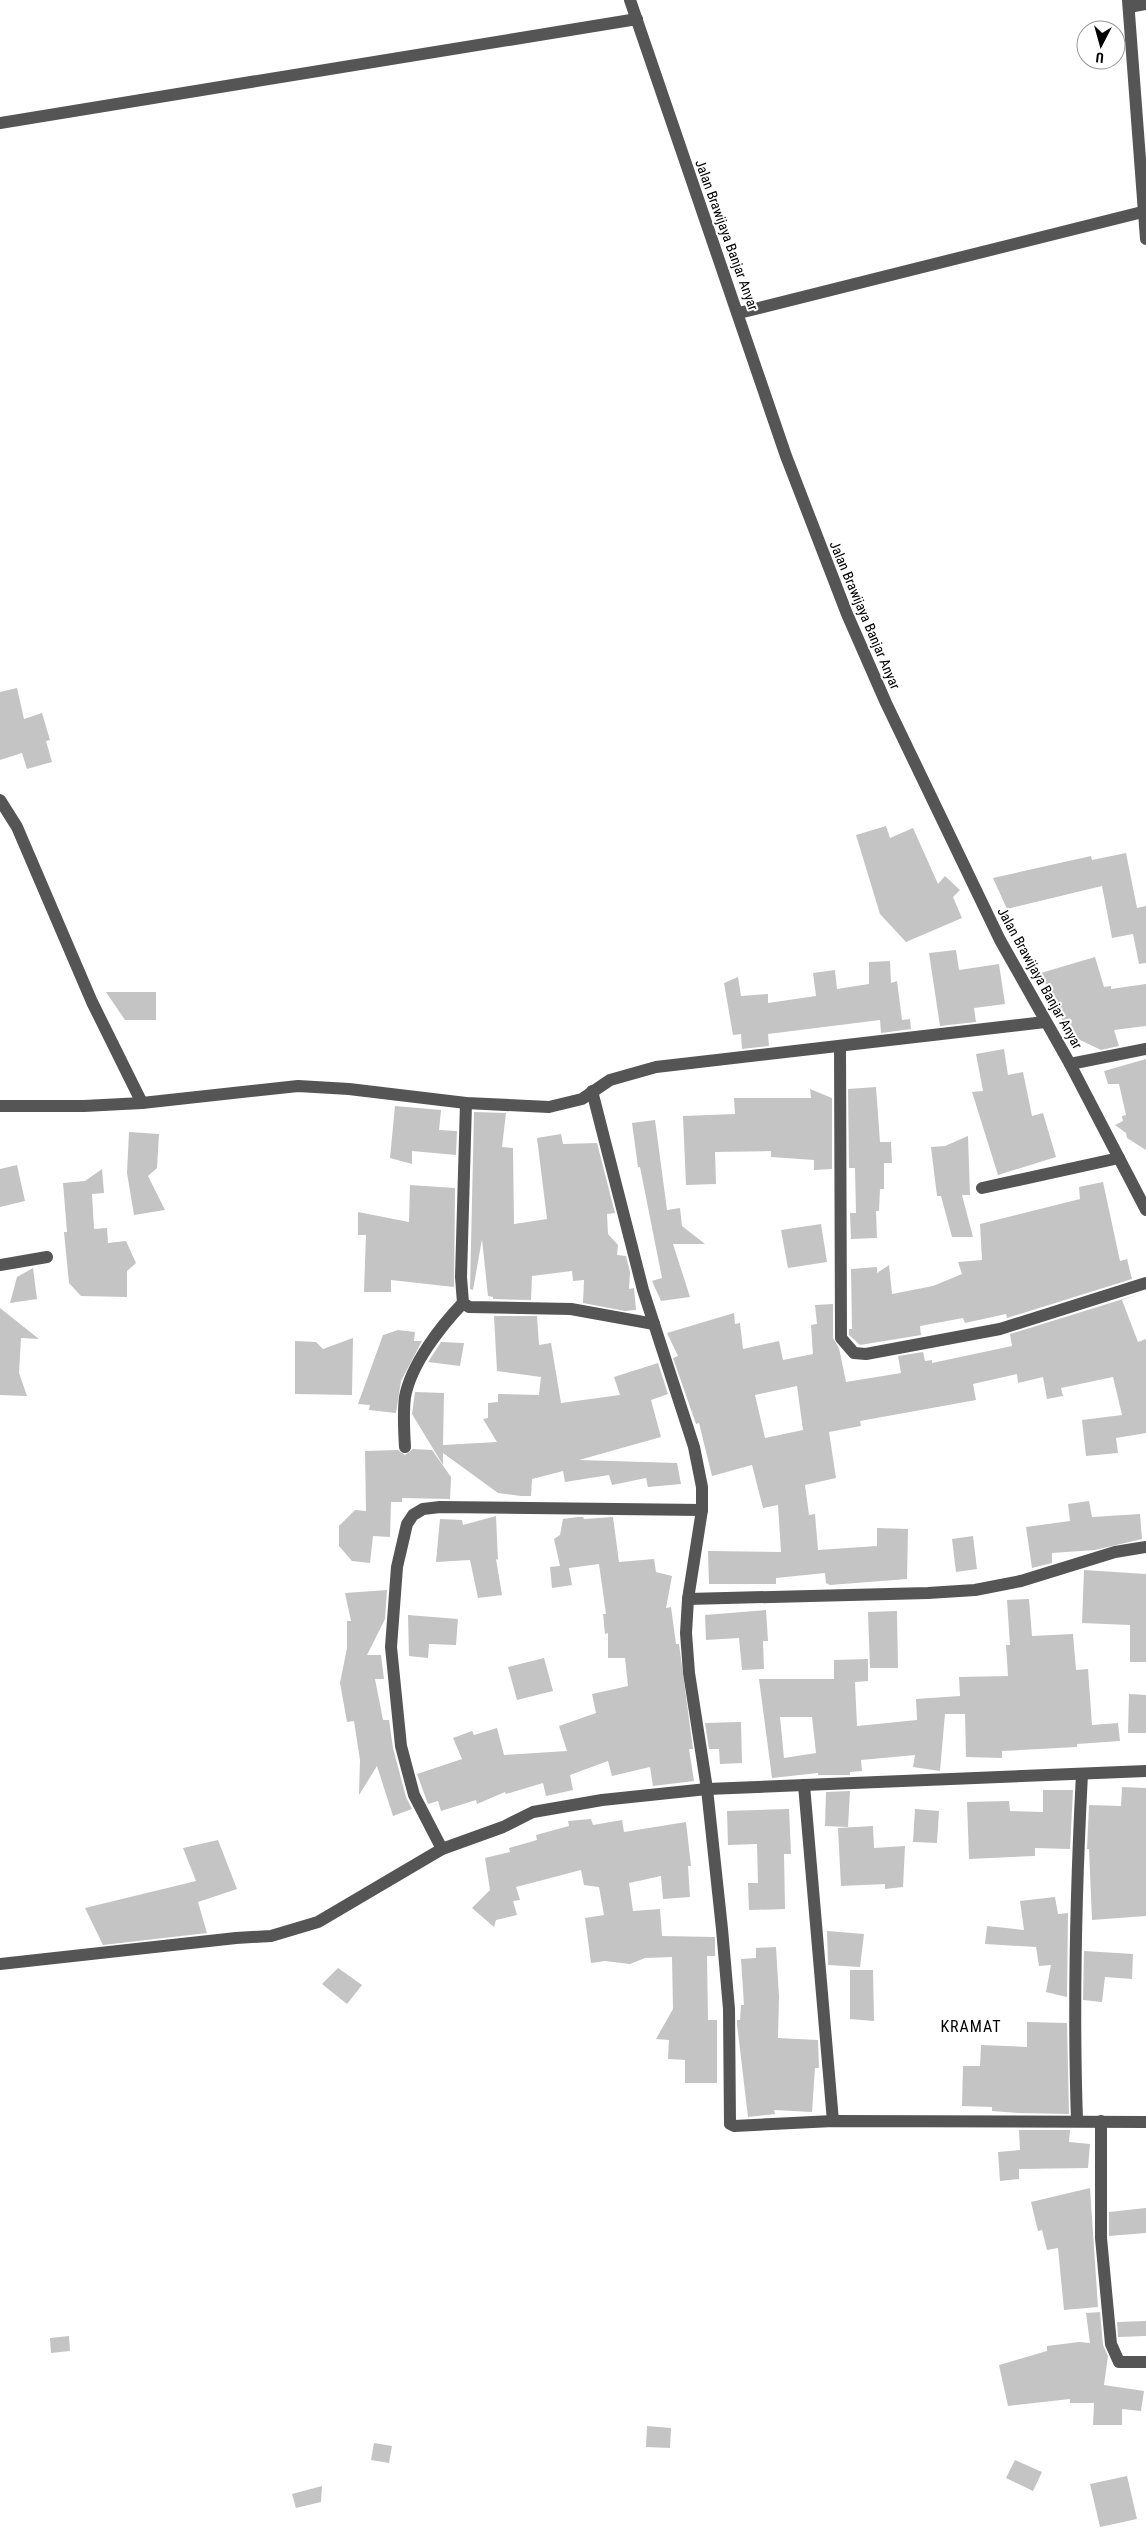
<svg xmlns="http://www.w3.org/2000/svg" width="1146" height="2543" font-family="'Roboto Condensed',sans-serif">
<style>
.building{fill:#c4c4c4;fill-rule:evenodd}
.lines{fill:none;stroke-linecap:round;stroke-linejoin:round}
.minor{stroke:#555;stroke-width:12}
.labels{text-anchor:middle;stroke-width:4;stroke-linejoin:round;paint-order:stroke}
.street-label{font-size:14px;fill:#000;stroke:#fff}
.quarter-label{font-size:16px;letter-spacing:1px;fill:#000;stroke:#fff}
</style>
<rect width="100%" height="100%" fill="#fff"/>
<!-- building -->
<g class="building">
<path d="M17,688L24,719L42,713L50,740L46,741L52,762L27,769L22,753L0,760V692Z"/>
<path d="M886,826L890,838L913,828L938,884L945,876L960,890L953,897L962,918L906,942L880,914L856,835Z"/>
<path d="M1126,853L1137,908L1146,906V963L1139,964L1133,934L1112,938L1102,886L1007,909L993,878L1091,856L1092,860Z"/>
<path d="M956,950L959,970L999,964L1005,1004L974,1008L976,1022L940,1026L929,953Z"/>
<path d="M1095,957L1104,987L1111,986V989L1146,984V1026L1114,1030L1119,1046L1101,1050L1078,1039L1069,1042L1061,1016L1059,1017L1041,973Z"/>
<path d="M890,961L891,983L897,981L902,1020L910,1019L911,1029L881,1033L880,1020L768,1034L769,1046L742,1049L741,1034L733,1035L724,983L738,977L741,996L768,994V1003L816,996L813,973L835,970L837,989L869,984V962Z"/>
<path d="M106,992H156V1020H125Z"/>
<path d="M1004,1049L1008,1075L1023,1072L1032,1116L1043,1113L1056,1157L998,1175L972,1092L983,1091L976,1054Z"/>
<path d="M1146,1059V1150L1127,1138L1126,1133L1115,1125L1123,1121L1122,1116L1126,1115L1119,1084H1108L1104,1071Z"/>
<path d="M876,1087L880,1142H891L892,1163H884V1189H880L879,1211H876L877,1238L851,1239L850,1213H856L855,1168H849L848,1089Z"/>
<path d="M810,1089L832,1098V1169L814,1170V1160L771,1157V1151L715,1152L716,1184L686,1185L683,1116L735,1114L734,1098H811Z"/>
<path d="M395,1106L441,1110L439,1130L457,1131L456,1155L412,1151V1164L390,1158Z"/>
<path d="M474,1112L506,1113L502,1147L513,1148L514,1224L547,1219L537,1138L561,1134L563,1144L597,1143L615,1213L607,1214L608,1234L618,1245L617,1255L626,1256L630,1272L629,1289L634,1288L636,1310L625,1311L583,1303L584,1280L573,1281L572,1271L532,1276L531,1300L493,1299V1297L488,1296L482,1239L473,1290L470,1289Z"/>
<path d="M655,1120L667,1210L680,1208L682,1226L705,1244H673L690,1297L661,1301L652,1281L662,1278L640,1167H638L632,1123Z"/>
<path d="M129,1132L159,1134L157,1168L148,1176L165,1210L134,1215L127,1173Z"/>
<path d="M968,1136L970,1195H962L973,1237H952L941,1196H937L931,1147L945,1146Z"/>
<path d="M17,1165L25,1201L0,1207V1169Z"/>
<path d="M102,1169L104,1193L92,1194L94,1229L107,1228L108,1243L126,1241L136,1263L127,1271V1297L81,1296L69,1283L64,1232H67L63,1183L85,1181Z"/>
<path d="M1103,1182L1120,1261L1127,1259L1132,1279L1007,1318L1006,1314L965,1323L963,1318L920,1326L921,1335L860,1345L849,1335V1329H852L851,1269L877,1267V1273L889,1265L892,1294L933,1286L962,1274L958,1262L982,1260L980,1224L1080,1199L1079,1187Z"/>
<path d="M410,1185L455,1188L454,1287L391,1280V1292H364L366,1235H358V1212L409,1222Z"/>
<path d="M821,1224L827,1262L788,1268L781,1230Z"/>
<path d="M33,1268L37,1299L10,1303L17,1277Z"/>
<path d="M1136,1295L1122,1300L1138,1342L1146,1339V1433L1116,1438L1118,1453L1086,1456L1082,1420L1122,1415L1113,1377L1061,1388L1063,1396L1047,1399L1043,1377L1018,1383L1017,1374L973,1384L976,1400L860,1421L861,1426L829,1432L836,1478L805,1485L809,1515L815,1514L818,1550L877,1546V1528L908,1529L907,1579L830,1585L826,1583L825,1573L776,1578V1584H709L708,1551L781,1552L778,1505L763,1508L752,1465L712,1476L699,1423L696,1424L673,1358L678,1356L667,1333L734,1313L735,1324L740,1323L743,1349L779,1341L783,1360L813,1354L811,1325L817,1324L815,1305L833,1304V1338L839,1348L846,1382L901,1373L898,1356L923,1352L925,1361L932,1360V1363L1012,1346L1010,1334ZM797,1386L803,1430L765,1438L755,1395Z"/>
<path d="M0,1308L39,1339L21,1338L19,1373L27,1396L0,1395Z"/>
<path d="M494,1316H537L539,1345L551,1343L561,1403L620,1395L614,1377L658,1363L668,1394L651,1400L661,1437L579,1460L677,1463L681,1484L648,1487L646,1478L612,1485L609,1475L565,1482L563,1471L532,1479L531,1496H521L498,1493L443,1453V1465L412,1414L415,1392L444,1393L443,1445L497,1442L483,1419L488,1418V1403L498,1402V1394L539,1395L541,1377L497,1371Z"/>
<path d="M398,1330L415,1332L414,1341H422L401,1381L396,1413L369,1410L370,1405L358,1404L383,1335Z"/>
<path d="M353,1338L352,1395L295,1394V1341L316,1342L323,1349Z"/>
<path d="M441,1342L464,1343L460,1366L428,1362Z"/>
<path d="M413,1449L432,1450L451,1477L450,1499L402,1498V1502H391L390,1537L373,1536L370,1563L352,1561L339,1546V1526L355,1510L366,1511L365,1451L398,1450L405,1455Z"/>
<path d="M1089,1501L1092,1517L1140,1514L1142,1539L1095,1550L1052,1553V1563L1032,1568L1026,1527L1070,1521L1068,1504Z"/>
<path d="M496,1516L498,1560L496,1559L502,1595L478,1598L470,1560L436,1562L440,1519L462,1520L463,1525Z"/>
<path d="M578,1517H583L584,1519L613,1517L619,1562L654,1559L656,1572L672,1576L666,1608L671,1607L676,1644H679L693,1749H689L694,1781L653,1786L650,1767L612,1776L608,1761L570,1775L573,1790L546,1796L543,1783L506,1794L505,1792L477,1804L476,1800L441,1811L438,1801L428,1804L417,1774L462,1759L453,1738L472,1731L474,1735L497,1728L504,1755L567,1751L559,1726L596,1713L592,1694L628,1686L625,1658H608V1633L605,1634L603,1614H606L599,1564L569,1568L572,1585L552,1588L550,1567L560,1566L554,1539L560,1535L563,1519Z"/>
<path d="M973,1536L977,1569L956,1572L952,1539Z"/>
<path d="M1084,1570L1146,1574V1662H1130V1625L1082,1623Z"/>
<path d="M387,1590L385,1619L367,1655H381L384,1679H375L383,1720H389L393,1748L406,1797L412,1809L393,1816L377,1766L359,1795L360,1760L354,1721L347,1722L340,1683L347,1648V1621H351L345,1593Z"/>
<path d="M1029,1599L1032,1636L1073,1634L1076,1670L1088,1669L1092,1725L1118,1723L1120,1741L1077,1744V1747L1002,1751V1758L966,1757L965,1714H945L940,1771L913,1767L915,1755L861,1760L862,1771L850,1772V1775H818V1773L772,1778L759,1679H834V1660L868,1659V1681L855,1682L857,1726L917,1720L916,1699L960,1696L959,1677L1008,1676L1006,1645H1010L1007,1600ZM780,1717H812L816,1753L784,1758Z"/>
<path d="M766,1610L768,1641H763L764,1669L742,1670L739,1638L706,1640L705,1615Z"/>
<path d="M897,1611L898,1668H870L868,1612Z"/>
<path d="M408,1615L458,1619L456,1645L429,1644L428,1658L409,1656Z"/>
<path d="M544,1658L553,1691L517,1700L508,1667Z"/>
<path d="M1129,1694L1146,1695V1733H1128Z"/>
<path d="M741,1722L742,1763L720,1764L719,1749H709L705,1723Z"/>
<path d="M1122,1787L1146,1788V1916L1092,1920L1089,1849H1087L1089,1805L1121,1806Z"/>
<path d="M1043,1790H1073L1070,1849L1035,1848V1856L969,1859L967,1802L1009,1801L1010,1811L1043,1812Z"/>
<path d="M850,1791L848,1827L825,1826L826,1792Z"/>
<path d="M789,1809L791,1854H784L785,1909L749,1910L748,1883H758L757,1844L728,1845L727,1811Z"/>
<path d="M915,1809L939,1811L937,1843L913,1842Z"/>
<path d="M591,1819L593,1825L622,1820L624,1832L686,1822L691,1866H688L690,1897L663,1899L661,1876L629,1883L633,1911L660,1909L662,1936L715,1937V1956H707L708,2020H717V2083H685V2060L668,2059L669,2040L656,2039L673,2009L672,1957L645,1958L630,1964L605,1961L591,1963L585,1918L604,1915L599,1887L584,1885L581,1870L516,1887L520,1900L513,1901L517,1915L496,1920L494,1927L472,1908L490,1890L485,1858L510,1852L509,1848L537,1840L536,1835L569,1826L568,1821Z"/>
<path d="M873,1826L874,1848L905,1846L903,1887L885,1889V1884L841,1886L838,1828Z"/>
<path d="M218,1840L237,1889L198,1902L207,1933L103,1945L85,1908L196,1881L183,1848Z"/>
<path d="M1055,1897L1058,1914L1068,1913L1067,1997L1046,1992L1051,1965L1039,1966L1036,1947L985,1944L987,1926L1024,1930L1020,1901Z"/>
<path d="M827,1931L864,1934L860,1967L828,1965Z"/>
<path d="M776,1947L779,1997L778,2038L818,2040L819,2068H815L812,2112L774,2110L775,2114L748,2117L737,2024V2020H740L741,2005H744L741,1959L756,1958V1948Z"/>
<path d="M1084,1951L1133,1954L1132,1979L1105,1977L1102,2002L1083,2000Z"/>
<path d="M338,1968L362,1985L347,2004L322,1984Z"/>
<path d="M850,1970H873L874,2021L850,2019Z"/>
<path d="M1027,2022L1067,2023L1069,2114L1018,2113L992,2111V2107L962,2106L963,2066H980L981,2045L1027,2047Z"/>
<path d="M1019,2130H1070L1069,2142L1090,2144L1088,2168L1019,2169V2179L1000,2181L998,2152L1020,2150Z"/>
<path d="M1090,2188L1098,2307L1064,2310L1058,2248L1047,2250L1042,2230L1038,2231L1031,2202Z"/>
<path d="M1146,2208V2233L1109,2236V2212Z"/>
<path d="M1100,2312L1103,2345L1108,2356L1104,2385L1144,2391L1141,2411L1122,2409V2425H1093L1094,2403H1070V2399L1008,2406L999,2365L1047,2351V2346L1079,2342L1090,2343L1086,2313Z"/>
<path d="M1146,2321V2336L1118,2337L1117,2322Z"/>
<path d="M69,2336L70,2351L51,2353L50,2338Z"/>
<path d="M647,2426L671,2428L670,2448L646,2447Z"/>
<path d="M374,2443L392,2446L389,2463L371,2460Z"/>
<path d="M1015,2460L1042,2472L1033,2491L1006,2478Z"/>
<path d="M1127,2476L1137,2519L1100,2527L1090,2484Z"/>
<path d="M322,2486L321,2502L296,2508L292,2494Z"/>
</g>
<g class="lines">
<!-- minor -->
<g class="minor">
<path d="M630,0L786,456L847,614L886,703L1000,940L1070,1064L1146,1210"/>
<path d="M1128,0L1146,239"/>
<path d="M1129,7L1146,4"/>
<path d="M0,123L637,19"/>
<path d="M739,313L1146,211"/>
<path d="M0,800L17,827L92,1002L142,1103L298,1086L349,1089L466,1103L549,1107L582,1099L610,1080L656,1067L1045,1022"/>
<path d="M840,1047L841,1338L854,1353L866,1354L1000,1329L1146,1283"/>
<path d="M1070,1064L1146,1049"/>
<path d="M592,1091L643,1290L694,1447L702,1487V1510L688,1599L928,1593L975,1590L1021,1581L1115,1552L1146,1547"/>
<path d="M466,1103L461,1277L463,1303L469,1307L571,1309L654,1324"/>
<path d="M0,1106H84L142,1103"/>
<path d="M982,1188L1119,1158"/>
<path d="M0,1265L47,1257"/>
<path d="M405,1447C404,1431 403,1413 405,1397C411,1364 441,1326 463,1303"/>
<path d="M688,1599L686,1633L689,1673L707,1789L722,1929L729,2009L730,2124L734,2126L833,2121L1146,2122"/>
<path d="M804,1785L833,2121"/>
<path d="M442,1849L414,1795L401,1746L391,1647L397,1567L407,1524L413,1515L423,1509L440,1507L702,1510"/>
<path d="M0,1964L236,1938L271,1936L318,1922L442,1849L503,1827L533,1812L602,1800L707,1789L1146,1771"/>
<path d="M1077,2120C1073,2005 1076,1889 1082,1774"/>
<path d="M1101,2121V2238L1111,2344L1119,2362H1146"/>
</g>
</g>
<g class="labels">
<!-- street labels -->
<g class="street-label">
<text transform="translate(727 235) rotate(70)" y="5">Jalan Brawijaya Banjar Anyar</text>
<text transform="translate(865 615) rotate(67)" y="5">Jalan Brawijaya Banjar Anyar</text>
<text transform="translate(1040 978) rotate(61)" y="5">Jalan Brawijaya Banjar Anyar</text>
</g>
<!-- quarter labels -->
<g class="quarter-label">
<text x="971" y="2032">KRAMAT</text>
</g>
</g>
<!-- north arrow -->
<g transform="translate(1101 45) rotate(186)"><circle r="24" fill="#ffffff" stroke="#999999"/>
<path d="M0-4L9 19L0 12L-9 19Z" fill="#000000"/>
<text y="-8" font-size="14" font-weight="bold" text-anchor="middle" fill="#000000">U</text>
</g>
</svg>
